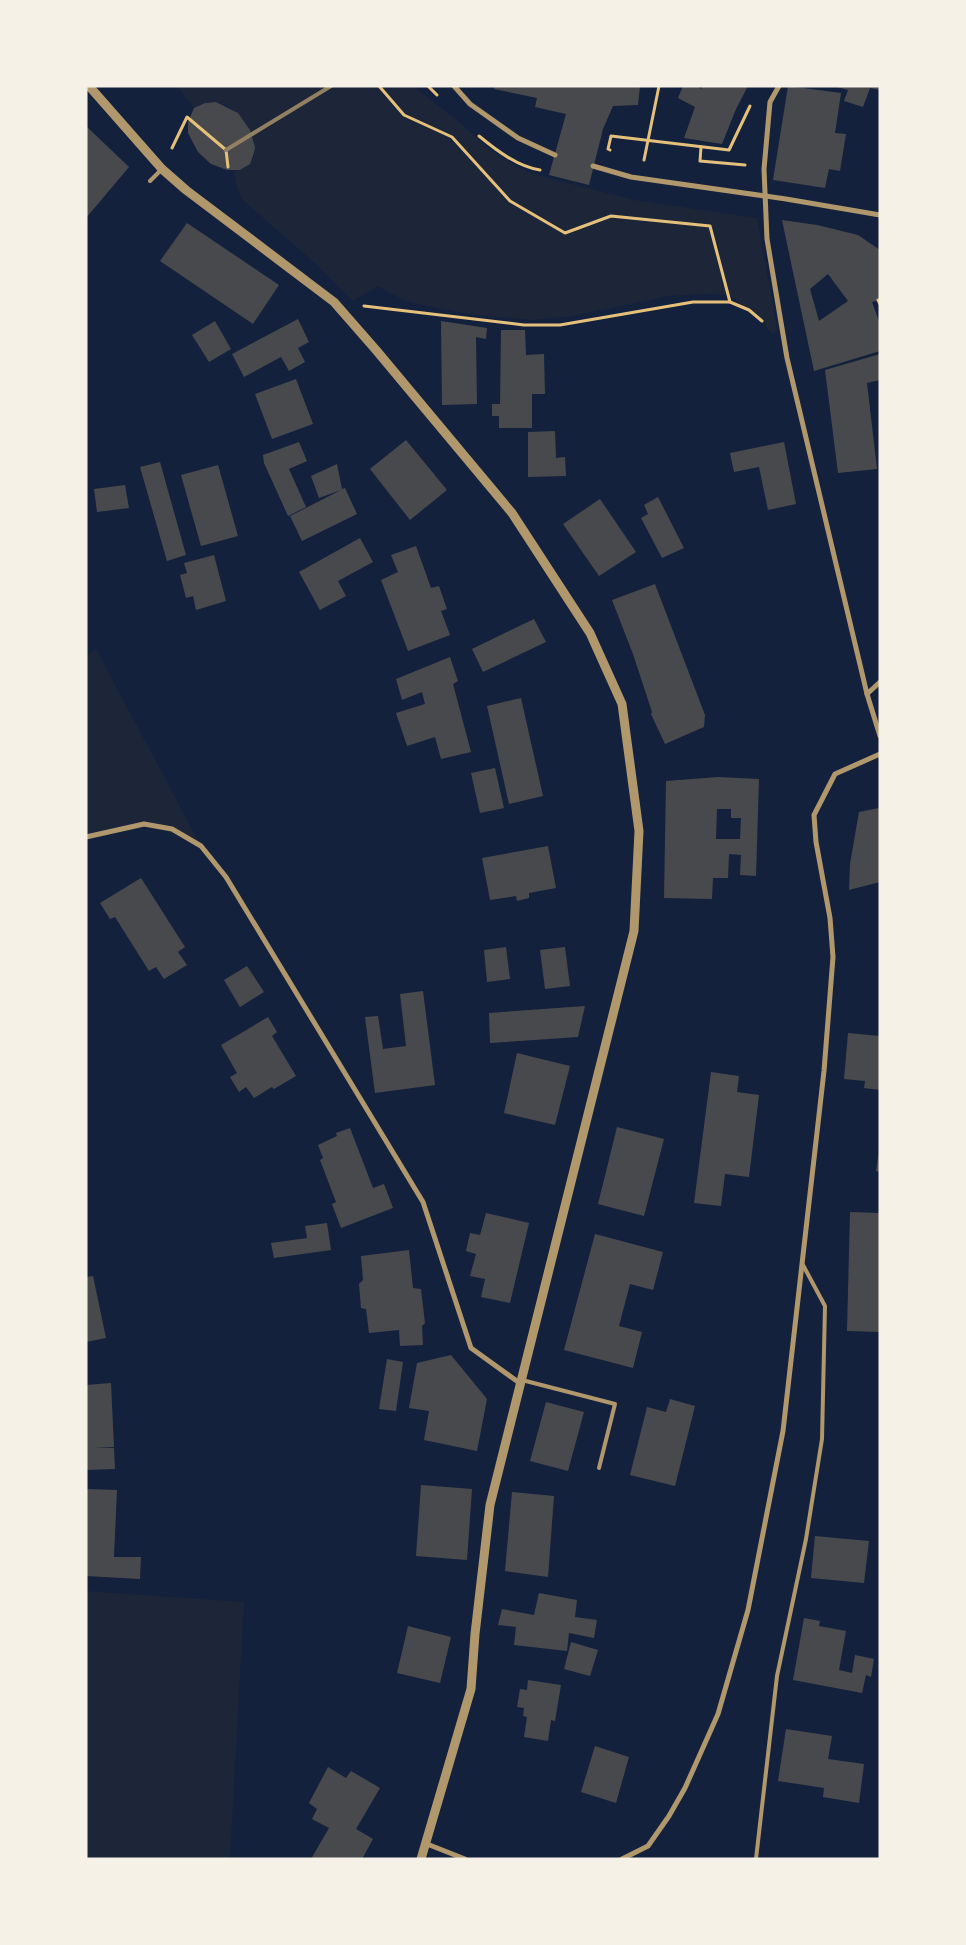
<svg xmlns="http://www.w3.org/2000/svg" width="966" height="1945" font-family="Quicksand,sans-serif">
<style>
.green{fill:#1d2539}
.building{fill:#48494c;fill-rule:evenodd}
.lines{fill:none;stroke-linecap:round;stroke-linejoin:round}
.path{stroke:#e5c07b;stroke-width:3}
.service{stroke:#b1986c;stroke-width:4}
.minor{stroke:#b1986c;stroke-width:5}
.tertiary{stroke:#b1986c;stroke-width:9}
.rail{stroke:#918062;stroke-width:4}
</style>
<rect width="100%" height="100%" fill="#14213d"/>
<!-- green -->
<g class="green">
<path d="M177,86H413L459,122L489,149L519,168L541,176L634,200L757,218L778,332L771,333L761,320L729,295L707,294L669,296L572,316L532,320L469,314L433,307L405,301L378,286L353,301L315,263L243,200L237,188L234,171C276,163 246,108 217,102C208,101 201,105 194,108Z"/>
<path d="M96,649L201,846L172,829L144,824L86,837V656Z"/>
<path d="M86,1591L244,1602L230,1859H86Z"/>
</g>
<!-- building -->
<g class="building">
<path d="M495,86H640L638,105L613,106L603,129L589,185L549,175L566,114L535,107L537,98L494,89Z"/>
<path d="M683,86H697L701,89L703,86H748L736,109L722,144L684,138L695,107L678,98Z"/>
<path d="M788,86L841,93L835,133L846,134L840,171L829,169L825,188L773,180Z"/>
<path d="M880,86V90L870,88L863,107L844,101L848,90L837,87Z"/>
<path d="M216,102L238,113L250,130L255,147L254,153L250,164L240,170H227L211,164L198,152L188,133V122L194,108L205,103Z"/>
<path d="M86,126L129,167L86,218Z"/>
<path d="M782,220L817,225L858,235L880,250V300L872,302L880,324V351L814,371ZM828,274L848,301L819,321L810,289Z"/>
<path d="M187,223L279,285L253,324L160,261Z"/>
<path d="M298,319L309,342L298,348L305,362L289,371L281,357L244,377L232,354Z"/>
<path d="M215,321L231,349L209,362L192,335Z"/>
<path d="M441,321L487,328L486,339L476,337L477,404L442,405Z"/>
<path d="M501,330H525L526,355L544,354L545,394H532V428H499V416H492V404H500Z"/>
<path d="M880,354V380L867,383L877,469L838,473L825,370Z"/>
<path d="M296,379L313,424L272,439L255,394Z"/>
<path d="M555,431L556,458L565,457L566,476L528,477V432Z"/>
<path d="M406,440L447,490L410,520L370,469Z"/>
<path d="M299,442L307,461L289,469L306,507L288,516L264,463L263,455Z"/>
<path d="M784,442L796,504L768,510L759,467L734,472L730,453Z"/>
<path d="M160,462L186,555L167,561L140,467Z"/>
<path d="M337,464L342,489L345,488L357,514L302,541L290,516L341,490L319,498L311,476Z"/>
<path d="M218,465L238,536L201,546L181,475Z"/>
<path d="M125,485L129,508L97,512L94,489Z"/>
<path d="M658,497L684,548L662,558L641,518L648,514L644,505Z"/>
<path d="M600,499L636,552L599,576L563,524Z"/>
<path d="M360,538L373,562L338,581L346,596L320,610L299,572Z"/>
<path d="M416,546L431,588L439,586L447,609L441,611L450,635L408,651L381,580L398,572L391,555Z"/>
<path d="M214,555L226,601L196,610L193,596L186,598L180,575L187,573L184,563Z"/>
<path d="M655,584L705,715L704,727L665,744L651,714L652,712L633,654L612,600Z"/>
<path d="M534,619L546,642L483,672L472,649Z"/>
<path d="M450,657L458,681L453,684L471,752L441,759L435,737L407,746L396,713L425,704L422,692L402,700L396,679Z"/>
<path d="M521,698L543,796L509,804L487,706Z"/>
<path d="M495,768L504,808L480,813L471,773Z"/>
<path d="M718,777L759,779L756,876L740,875L741,855L729,854L728,878H713L712,899L664,898L666,781ZM717,809H731V818H741L740,839H716Z"/>
<path d="M879,808L880,882L849,890L850,864L859,812Z"/>
<path d="M548,846L556,888L529,893V898L517,901L516,896L490,900L482,858Z"/>
<path d="M141,878L185,947L178,952L187,965L164,979L156,967L149,971L115,917L110,919L100,903Z"/>
<path d="M506,947L510,979L487,982L484,950Z"/>
<path d="M565,947L570,986L545,989L540,950Z"/>
<path d="M247,966L264,992L240,1007L224,980Z"/>
<path d="M423,991L435,1085L375,1093L365,1017L378,1016L383,1049L406,1046L400,994Z"/>
<path d="M585,1006L578,1037L490,1043L489,1013Z"/>
<path d="M268,1017L277,1032L272,1036L296,1076L274,1089L272,1087L254,1098L246,1087L239,1092L230,1077L237,1073L221,1045Z"/>
<path d="M848,1033L880,1036V1090L864,1088L865,1081L844,1079Z"/>
<path d="M517,1053L570,1066L555,1125L504,1113Z"/>
<path d="M711,1072L739,1076L737,1092L759,1095L749,1177L725,1174L721,1206L694,1203Z"/>
<path d="M617,1127L664,1139L644,1216L598,1204Z"/>
<path d="M350,1128L373,1188L384,1184L393,1208L341,1228L332,1204L336,1202L320,1160L323,1158L318,1145L337,1136L336,1133Z"/>
<path d="M879,1150L880,1151V1172L876,1171Z"/>
<path d="M850,1212L880,1213V1332L847,1331Z"/>
<path d="M486,1213L529,1223L510,1303L481,1297L485,1279L470,1276L476,1254L466,1251L470,1233L480,1235Z"/>
<path d="M327,1223L331,1250L274,1258L271,1243L307,1238L305,1226Z"/>
<path d="M595,1234L663,1252L653,1290L630,1284L619,1326L642,1332L633,1368L564,1350Z"/>
<path d="M409,1250L413,1288L421,1289L425,1323L422,1326L423,1345L400,1346L399,1330L369,1333L366,1309L361,1308L359,1284L363,1280L361,1256Z"/>
<path d="M93,1276L106,1338L86,1342V1277Z"/>
<path d="M451,1355L487,1399L477,1451L424,1440L429,1411L409,1408L417,1363Z"/>
<path d="M387,1359L403,1362L396,1411L379,1409Z"/>
<path d="M111,1383L114,1447L94,1448H114L115,1469L86,1470V1385Z"/>
<path d="M670,1399L695,1406L675,1486L630,1475L647,1407L666,1412Z"/>
<path d="M546,1402L584,1412L568,1471L530,1461Z"/>
<path d="M421,1485L472,1489L467,1560L416,1556Z"/>
<path d="M86,1489L117,1490L114,1557H141L140,1579L86,1576Z"/>
<path d="M512,1492L554,1496L548,1577L505,1571Z"/>
<path d="M815,1536L869,1541L864,1583L811,1578Z"/>
<path d="M539,1593L577,1600L575,1617L597,1620L594,1638L569,1633L567,1651L514,1645L516,1627L498,1625L502,1609L534,1615Z"/>
<path d="M804,1618L820,1621L819,1626L846,1631L839,1670L852,1673L855,1655L874,1659L871,1677L866,1675L862,1693L793,1680Z"/>
<path d="M408,1626L451,1637L440,1683L397,1673Z"/>
<path d="M571,1642L598,1650L590,1676L564,1669Z"/>
<path d="M528,1680L561,1685L555,1721L551,1720L548,1741L524,1737L527,1717L523,1716L524,1708L517,1707L520,1689L527,1690Z"/>
<path d="M786,1729L832,1736L828,1759L864,1764L859,1803L823,1797L824,1788L778,1781Z"/>
<path d="M595,1746L629,1757L616,1803L581,1792Z"/>
<path d="M328,1767L346,1778L351,1771L380,1788L356,1829L373,1839L362,1859H311L329,1828L312,1819L317,1809L309,1803Z"/>
</g>
<g class="lines">
<!-- path -->
<g class="path">
<path d="M379,86L404,115L452,137L510,201L565,233L611,216L710,226L730,302"/>
<path d="M428,86L437,95"/>
<path d="M479,136C496,150 518,167 540,170"/>
<path d="M701,147L700,161L745,165"/>
<path d="M172,148L187,117L226,150L228,167"/>
<path d="M610,150L608,149L611,136L729,150L750,106"/>
<path d="M644,160L659,86"/>
<path d="M878,300L880,304"/>
<path d="M364,306L524,325H560L693,302H730L749,310L762,321"/>
</g>
<!-- service -->
<g class="service">
<path d="M150,181L162,169"/>
<path d="M522,1380L615,1404L599,1468"/>
<path d="M756,1859L777,1676L806,1539L822,1439L825,1306L803,1265"/>
</g>
<!-- minor -->
<g class="minor">
<path d="M454,86L470,104L518,138L555,155"/>
<path d="M779,86L770,102L764,169L767,239L787,358L867,694L880,736"/>
<path d="M593,166L631,177L786,199L880,215"/>
<path d="M867,694L880,682"/>
<path d="M86,837L144,824L172,829L201,846L226,877L423,1202L471,1348L521,1384"/>
<path d="M427,1844L465,1859"/>
<path d="M622,1859L648,1846L669,1816L685,1788L718,1714L748,1610L783,1431L824,1071L833,957L830,918L816,842L814,815L835,774L880,754"/>
</g>
<!-- tertiary -->
<path class="tertiary" d="M89,86L162,169L186,190L334,302L376,350L512,513L590,633L622,704L639,831L634,931L490,1505L475,1634L471,1689L421,1859"/>
<!-- rail -->
<path class="rail" d="M226,150L331,86"/>
</g>
<!-- border -->
<rect width="966" height="1945" fill="none" stroke="#f6f1e7" stroke-width="175"/>
</svg>
